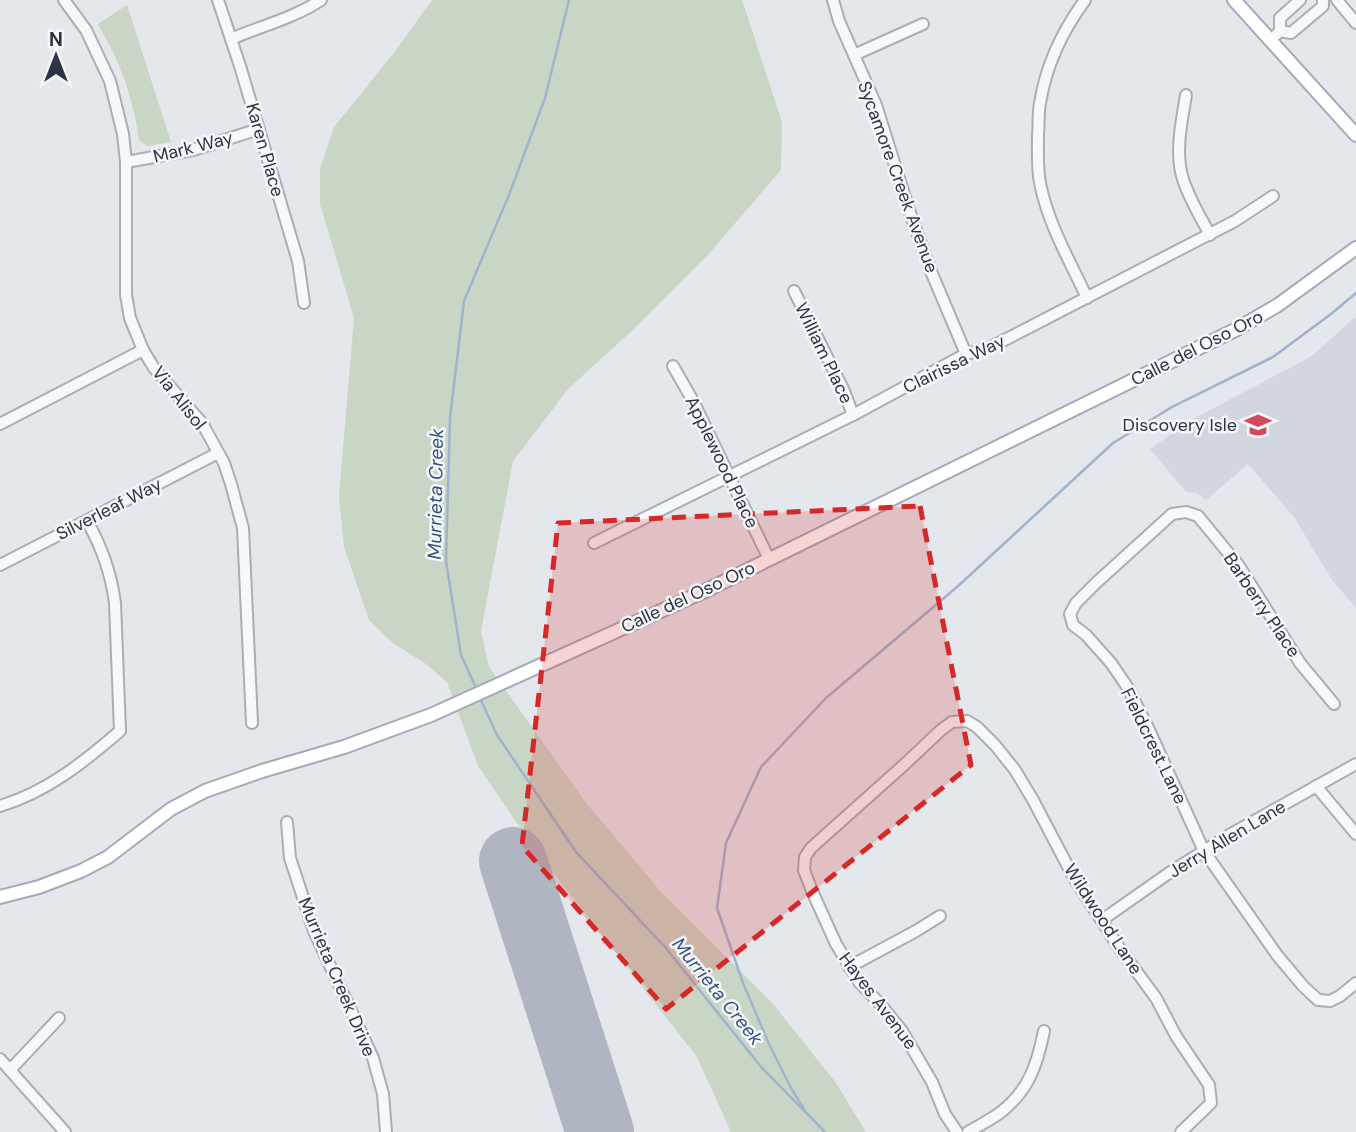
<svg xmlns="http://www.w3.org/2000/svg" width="1356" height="1132" font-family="'DM Sans',sans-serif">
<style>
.built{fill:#d2d6de}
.green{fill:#c9d6c5}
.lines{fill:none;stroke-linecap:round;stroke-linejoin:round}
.stream{stroke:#9fb4cc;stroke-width:2.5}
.runway{stroke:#b0b6c1;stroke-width:68}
.minor-casing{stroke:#a9aeb7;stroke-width:14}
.major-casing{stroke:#a3abb8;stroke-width:16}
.minor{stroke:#f7f8fa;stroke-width:10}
.major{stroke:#fff;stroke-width:12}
.marked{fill:#d62828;fill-opacity:0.2;stroke:#d62828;stroke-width:5;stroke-dasharray:14 9;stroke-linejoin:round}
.labels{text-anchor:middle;stroke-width:5;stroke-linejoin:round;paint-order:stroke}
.street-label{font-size:18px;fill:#2b3445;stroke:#f4f6f9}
.poi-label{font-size:18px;fill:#2b3445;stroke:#f4f6f9;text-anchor:end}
.water-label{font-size:19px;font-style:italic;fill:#34527a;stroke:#f4f6f9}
</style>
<rect width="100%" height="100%" fill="#e4e7ec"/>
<!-- built -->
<path class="built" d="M1356,316V608L1332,580L1294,517L1248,464L1206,500L1197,493L1186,492L1150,449L1189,421L1312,356Z"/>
<!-- green -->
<g class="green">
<path d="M432,0H742L782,122L781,170L707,256L635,328L569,388L513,461L481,631L489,667L587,804L662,893L774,1005L836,1083L866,1132H731L697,1057L534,848L478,766L447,682L426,664L390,641L369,620L344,547L339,496L354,318L320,204V169L334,127L393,54Z"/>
<path d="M127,5L171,142L147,146L139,140L135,116L125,80L114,54L98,24Z"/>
</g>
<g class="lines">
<!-- stream -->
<g class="stream">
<path d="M477,690L461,655L446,561L450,418L464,301L509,195L545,98L569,0"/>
<path d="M479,696L497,735L576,852L665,947L762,1068L825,1132"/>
<path d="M804,1109L791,1088L769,1044L743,983L717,908L726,843L761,767L826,698L957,587L1113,443L1172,407L1273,357L1331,314L1356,293"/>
</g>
<!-- runway -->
<path class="runway" d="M513,861L600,1132"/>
<!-- minor casing -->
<g class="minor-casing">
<g id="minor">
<path d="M64,0L86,30L110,81L123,134L126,162V295L130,318L143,350L154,368L202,423L224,463L231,484L243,528L252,723"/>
<path d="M218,0L240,66L298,261L304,303"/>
<path d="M833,0L839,21L876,105L908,207L930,269L966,354"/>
<path d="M1085,0C1063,30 1046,66 1040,103C1038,113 1039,124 1038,135C1038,151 1037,168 1040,183C1048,224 1070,261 1087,298"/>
<path d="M1337,0L1356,23"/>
<path d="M1280,31L1291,33L1323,6V0"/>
<path d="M1276,35L1280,31V18L1300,0"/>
<path d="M231,39C261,26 294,18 321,0"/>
<path d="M854,55L923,24"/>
<path d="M1186,95C1182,120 1175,150 1182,176C1188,197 1200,216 1210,235"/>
<path d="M126,162L193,150L259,129"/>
<path d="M794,291L844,391L853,415"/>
<path d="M673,366L693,401L769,559"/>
<path d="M0,424L143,350"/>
<path d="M594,543L853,415L966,354L989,348L1235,221L1273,196"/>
<path d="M0,565L218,453"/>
<path d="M1334,704L1300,663L1239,566L1198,516L1186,512L1172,514L1096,583L1076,603L1070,614L1073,625L1086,635L1111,663L1128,688L1149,730L1204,851L1277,955L1303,986L1318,1000L1330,1001L1340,996L1356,983"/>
<path d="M1316,786L1356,834"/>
<path d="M0,806C47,792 84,762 120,731L115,603C111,573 102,547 87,521"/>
<path d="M287,822L290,858L314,931L373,1058L383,1094L386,1132"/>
<path d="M1102,920L1169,873L1231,834L1356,764"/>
<path d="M849,967L916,931L940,916"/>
<path d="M0,1059L65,1132"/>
<path d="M10,1070L59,1018"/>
<path d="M957,1132L945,1114L932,1082L902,1031L880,1004L859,982L836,944L812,891L804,870L805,857L811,848L905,764L941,730L952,722L967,721L977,727L995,745L1015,770L1033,800L1074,878L1120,949L1156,998L1176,1036L1209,1085L1211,1103L1181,1132"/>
<path d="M968,1132C979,1125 991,1120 1001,1112C1029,1090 1037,1065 1044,1031"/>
</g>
</g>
<!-- major casing -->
<g class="major-casing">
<g id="major">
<path d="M1234,0L1356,135"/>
<path d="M0,897L39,887L81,871L108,857L171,809L205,791L262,771L344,747L431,715L705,591L1237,329L1278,305L1356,248"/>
</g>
</g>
<!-- minor -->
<use href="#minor" class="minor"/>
<!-- major -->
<use href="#major" class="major"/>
</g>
<!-- marked area -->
<path class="marked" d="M920,506L971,765L666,1009L522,846L558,523Z"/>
<!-- icons -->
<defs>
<g id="school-bare" transform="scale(2.1)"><path d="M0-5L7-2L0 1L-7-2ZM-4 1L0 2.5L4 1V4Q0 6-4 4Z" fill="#d1495b" stroke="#f4f6f9" stroke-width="2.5" paint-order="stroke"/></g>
</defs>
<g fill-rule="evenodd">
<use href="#school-bare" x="1258" y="425"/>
</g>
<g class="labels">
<!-- street labels -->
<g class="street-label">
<text transform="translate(193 147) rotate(-14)" y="6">Mark Way</text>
<text transform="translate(265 150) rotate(74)" y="6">Karen Place</text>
<text transform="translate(898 177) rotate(70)" y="6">Sycamore Creek Avenue</text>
<text transform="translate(1197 348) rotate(-27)" y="6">Calle del Oso Oro</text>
<text transform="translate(824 353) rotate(64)" y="6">William Place</text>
<text transform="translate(954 364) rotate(-26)" y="6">Clairissa Way</text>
<text transform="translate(179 398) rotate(52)" y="6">Via Alisol</text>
<text transform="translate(722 462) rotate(64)" y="6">Applewood Place</text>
<text transform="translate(109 509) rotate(-27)" y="6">Silverleaf Way</text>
<text transform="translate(688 597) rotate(-25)" y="6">Calle del Oso Oro</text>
<text transform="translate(1262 605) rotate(56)" y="6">Barberry Place</text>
<text transform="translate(1154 746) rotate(64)" y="6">Fieldcrest Lane</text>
<text transform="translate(1227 839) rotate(-31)" y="6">Jerry Allen Lane</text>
<text transform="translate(1103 919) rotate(57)" y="6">Wildwood Lane</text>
<text transform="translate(337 977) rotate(67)" y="6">Murrieta Creek Drive</text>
<text transform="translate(878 1001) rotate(53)" y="6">Hayes Avenue</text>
</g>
<!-- poi labels -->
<g class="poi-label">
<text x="1237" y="431">Discovery Isle</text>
</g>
<!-- water labels -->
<g class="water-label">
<text transform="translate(435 494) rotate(-89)" y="7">Murrieta Creek</text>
<text transform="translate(718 991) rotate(51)" y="7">Murrieta Creek</text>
</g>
</g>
<!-- north arrow -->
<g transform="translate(56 56)" stroke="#f4f6f9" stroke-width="5" paint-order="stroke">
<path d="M0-5L12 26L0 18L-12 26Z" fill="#2b3445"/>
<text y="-10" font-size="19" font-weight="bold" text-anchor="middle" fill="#2b3445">N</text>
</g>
</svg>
